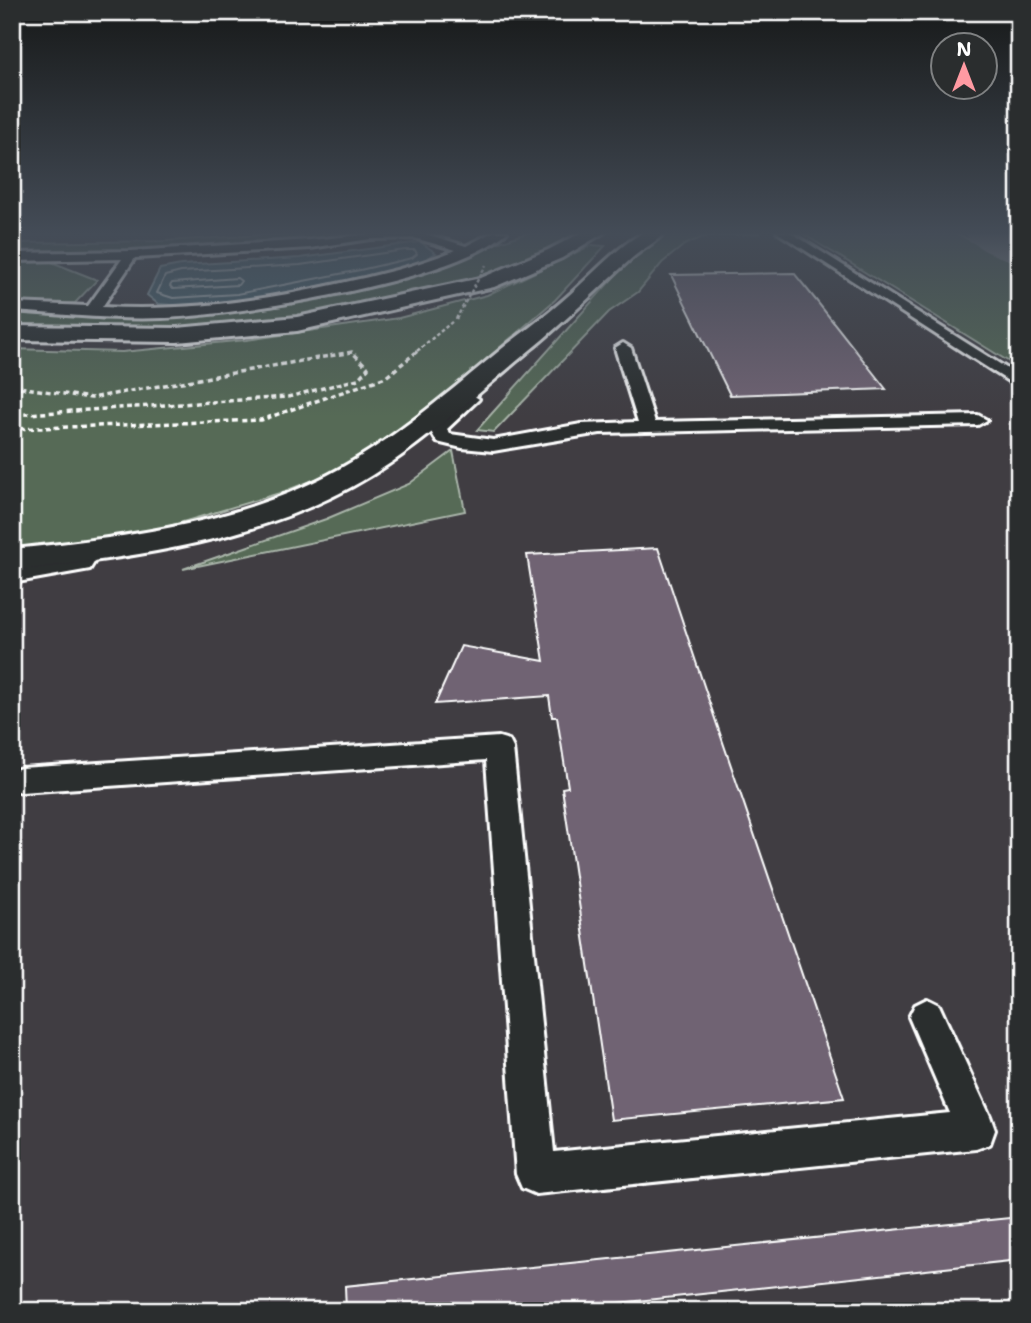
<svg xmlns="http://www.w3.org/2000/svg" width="1031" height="1323" font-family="'Shantell Sans',sans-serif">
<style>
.built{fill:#3f3d43}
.green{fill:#566b56;stroke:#aab5aa;stroke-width:2}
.water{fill:#4a656f;stroke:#92a3a9;stroke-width:2}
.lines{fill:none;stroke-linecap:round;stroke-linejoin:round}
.shore{stroke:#b7c1c5;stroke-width:2}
.taxiway{fill:#949696;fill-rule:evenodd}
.building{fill:#6f6373;stroke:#fff;stroke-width:2}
.lane-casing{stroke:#fff;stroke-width:6}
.street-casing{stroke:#fff;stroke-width:6}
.secondary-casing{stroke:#fff;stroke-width:6}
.path-far1{stroke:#fff;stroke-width:2.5;stroke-dasharray:3.5 2.5;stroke-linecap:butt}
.path{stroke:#fff;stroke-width:3.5;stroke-dasharray:5 3.5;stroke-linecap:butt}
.lane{fill:#2a2d2e;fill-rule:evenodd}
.street{fill:#2a2d2e;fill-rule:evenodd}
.secondary{fill:#2a2d2e;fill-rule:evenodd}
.path-bridge{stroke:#fff;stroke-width:2.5;stroke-dasharray:3.5 2.5;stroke-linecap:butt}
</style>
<rect width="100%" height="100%" fill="#2a2d2e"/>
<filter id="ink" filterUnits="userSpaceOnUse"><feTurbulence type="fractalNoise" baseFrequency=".0143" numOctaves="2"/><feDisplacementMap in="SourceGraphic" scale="14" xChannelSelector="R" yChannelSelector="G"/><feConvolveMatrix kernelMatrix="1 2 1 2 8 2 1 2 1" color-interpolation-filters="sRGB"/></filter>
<g filter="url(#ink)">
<!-- built -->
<rect class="built" x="12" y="232" width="1007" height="1079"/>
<!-- green -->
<g class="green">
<path d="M310,232H409C375,233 342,239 308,242C210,250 111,252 12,255V243L165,241Z"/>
<path d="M531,232H578C534,260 486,275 435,289C340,315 239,328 140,330C98,331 55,328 12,327V312C144,325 280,316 407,278C449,266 488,243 531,232Z"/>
<path d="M672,232L760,233L703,237L684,245L662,263L638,292L609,312L494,432L477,430L640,248L660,235Z"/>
<path d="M800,232H954L1019,264V368Z"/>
<path d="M592,245L605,246L555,300L416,420L337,471L280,493L146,533L60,547L12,548V349L122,352L246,340L399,318L487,295Z"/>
<path d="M44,259L97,280L75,303L46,306L12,304V260Z"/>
<path d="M453,451L465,511L183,569L326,519L409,484Z"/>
</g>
<!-- water -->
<path class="water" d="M420,242L436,253L415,265L265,298L182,306L158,304L147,295L160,269L181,265L300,258Z"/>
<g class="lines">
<!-- shore -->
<g class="shore">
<path d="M405,250H415L417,254L412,258L360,270L237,294L173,298L157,293L165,276L181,272L300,265Z"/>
<path d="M237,278L241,281L238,285L173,289L170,286L172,283Z"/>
</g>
<!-- taxiway -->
<path class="taxiway" d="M964,232H1019V262C997,257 977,251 964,232Z"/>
</g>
<!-- building -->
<g class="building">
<path d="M794,273L819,304L886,389L730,395L671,275Z"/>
<path d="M658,548L711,707L844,1098L611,1120L562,788L568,787L557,717H552L549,696L435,704L461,646L544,661L527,555Z"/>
<path d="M1019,1217V1260L544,1311H346L345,1286Z"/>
</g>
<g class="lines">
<!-- lane casing -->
<g class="lane-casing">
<g id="lane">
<path d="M393,232H420L466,246L493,232H507C454,282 237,315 162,318C113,320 62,314 12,311V303L88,306L122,259L12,261V253L131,251L310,240ZM415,238L456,250C417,266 378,275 337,284C255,302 185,311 102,307L135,258L310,248L370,239Z"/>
<path d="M777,232H790L1019,376V388Z"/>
<path d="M623,343L631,348L655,422L978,415L987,420L978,425L600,433L493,451L462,448L437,442L429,428L465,395L471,394L479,399L447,429L450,434L493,440L581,424L638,422L615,348Z"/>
<path d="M499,737L509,740L513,748L554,1152L950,1113L909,1017L915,1005L927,999L939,1005L990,1116L995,1130L990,1144L976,1149L536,1194L522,1188L516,1174L486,760L21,792L12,789V771L21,768Z"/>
</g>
</g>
<!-- street casing -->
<g class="street-casing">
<path id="street" d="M78,550L90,553L95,561L90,569L12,583V561Z"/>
</g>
<!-- secondary casing -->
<g class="secondary-casing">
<g id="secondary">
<path d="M583,232H605L562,258L494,287L297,331L177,342L12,340V326L177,328L297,317L481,278L548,250Z"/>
<path d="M644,232H665C657,242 642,249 632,258C598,288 566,321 530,350C478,393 430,439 372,475C265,541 135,557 12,571V549C130,537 250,523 353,461C409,428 458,384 509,343C533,325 557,307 579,286C600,267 619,246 644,232Z"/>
</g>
</g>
<!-- path-far1 -->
<path class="path-far1" d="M417,351L453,321"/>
<!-- path -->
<g class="path">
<path d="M12,386L91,398L352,352L368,368L358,379L288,397L12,415"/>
<path d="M12,429L261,420L386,377L420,349"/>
</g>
<!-- lane -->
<use href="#lane" class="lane"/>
<!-- street -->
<use href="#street" class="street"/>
<!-- secondary -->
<use href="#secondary" class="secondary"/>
<!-- path-bridge -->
<path class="path-bridge" d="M456,319L486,265"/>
</g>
</g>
<!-- sky -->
<linearGradient id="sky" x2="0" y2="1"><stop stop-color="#171919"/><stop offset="0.56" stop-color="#444c57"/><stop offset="1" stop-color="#444c57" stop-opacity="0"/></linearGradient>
<rect width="1031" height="417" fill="url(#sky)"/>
<!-- margin -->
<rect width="1031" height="1323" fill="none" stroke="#2a2d2e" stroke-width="42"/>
<rect x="21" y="21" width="989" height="1281" fill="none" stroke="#fff" stroke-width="2.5" filter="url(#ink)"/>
<!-- north arrow -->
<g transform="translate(964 66)"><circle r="33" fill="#2a2d2e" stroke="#7f8182" stroke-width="2"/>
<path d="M0-5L12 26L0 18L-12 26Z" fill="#ff9aa2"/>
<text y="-10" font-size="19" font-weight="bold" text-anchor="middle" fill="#ffffff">N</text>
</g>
</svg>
